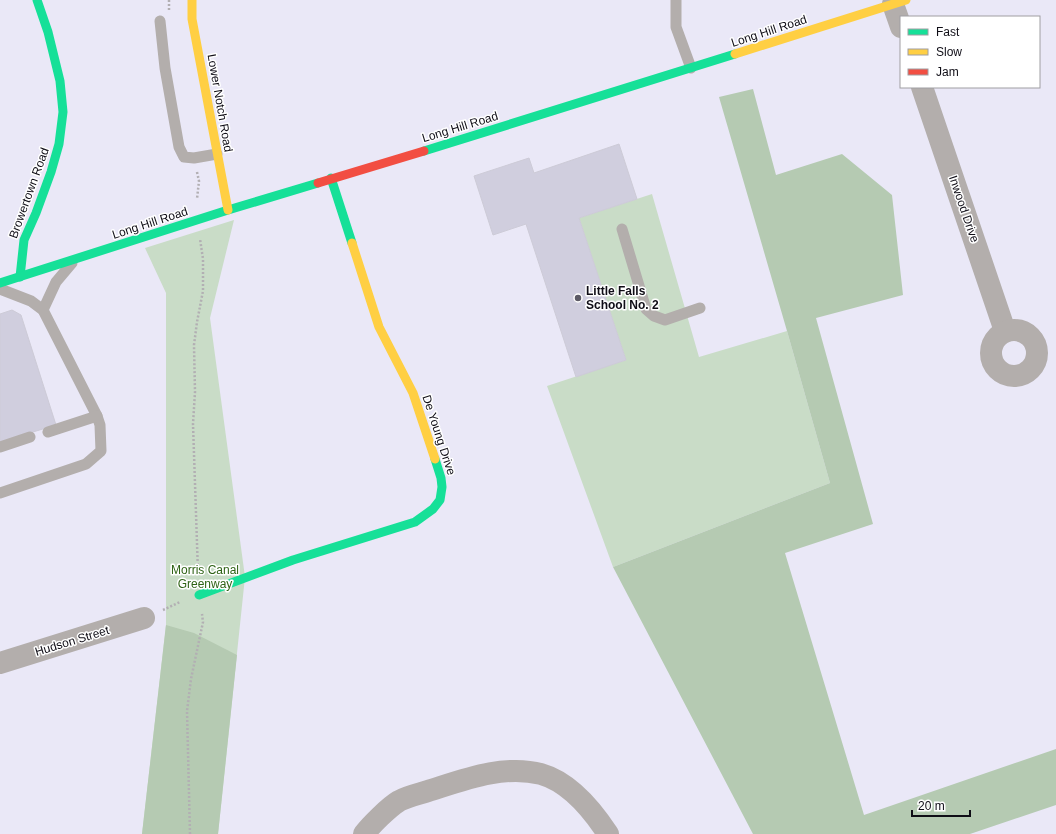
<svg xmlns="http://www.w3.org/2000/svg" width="1056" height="834" font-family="Arial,sans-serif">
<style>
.green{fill:#c9dcc7}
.forest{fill:#b5cab2}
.building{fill:#d0cede;stroke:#cdcbd7}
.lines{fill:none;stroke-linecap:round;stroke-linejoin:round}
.path{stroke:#b2afb3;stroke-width:2.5;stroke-dasharray:2 2;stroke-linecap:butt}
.lane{stroke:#b3aeac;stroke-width:11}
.street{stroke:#b3aeac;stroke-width:22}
.fast{stroke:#16e098;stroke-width:9}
.slow{stroke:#ffcf43;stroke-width:9}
.jam{stroke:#f24e42;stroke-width:9}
.poi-dot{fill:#5c5a65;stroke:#fff;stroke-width:1.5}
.labels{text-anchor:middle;stroke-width:3;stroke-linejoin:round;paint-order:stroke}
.street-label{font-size:12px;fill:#0f0d16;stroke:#fff}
.poi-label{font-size:12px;font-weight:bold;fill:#0f0d16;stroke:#fff;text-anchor:start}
.park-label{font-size:12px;fill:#2f6316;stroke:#fff}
</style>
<rect width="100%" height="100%" fill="#eae8f7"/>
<!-- green -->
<g class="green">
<path d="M652,194L699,357L787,331L830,483L613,567L547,386L626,360L579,218Z"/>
<path d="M234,220L210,318L245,577L218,834H142L166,625V293L145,248Z"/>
</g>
<!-- forest -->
<g class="forest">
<path d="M753,89L776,175L842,154L892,195L903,295L816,318L873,524L785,553L864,815L1056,749V805L970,834H753L613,567L830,483L787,331L719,97Z"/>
<path d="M166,625L194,633L237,655L218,834H142Z"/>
</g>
<!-- building -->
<g class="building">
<path d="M619,144L637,199L579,218L626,360L576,377L526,224L493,235L474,176L529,158L534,173Z"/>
<path d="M12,310L21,315L56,425L0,442V314Z"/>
</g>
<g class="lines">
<!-- path -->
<g class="path">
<path d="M169,0V10"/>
<path d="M197,172L199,181L197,199"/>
<path d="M198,573L193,424L195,392L194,345L197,322L203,291V259L200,239"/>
<path d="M163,610L180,602"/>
<path d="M190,834L187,711L191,679L203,622L202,614"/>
</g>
<!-- lane -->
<g class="lane">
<path d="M676,0V27L691,68"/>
<path d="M160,21L165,68L179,147L184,157L194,158L217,154"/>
<path d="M622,229L646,309L654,316L665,320L700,308"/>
<path d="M0,289L31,301L43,310L97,416L100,425L101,451L86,464L0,493"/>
<path d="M43,310L56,282L72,263"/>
<path d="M48,432L97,416"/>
<path d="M0,447L30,437"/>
</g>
<!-- street -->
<g class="street">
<path d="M893,4L901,27"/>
<path d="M922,87L1005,331"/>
<circle cx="1014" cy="353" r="23"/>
<path d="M0,663L144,618"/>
<path d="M364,834C371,825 389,807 399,801C408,796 419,794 428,791C463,780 504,764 541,774C569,782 593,811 608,834"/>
</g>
<!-- fast -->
<g class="fast">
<path d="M424,151L735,54"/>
<path d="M331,178L352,243"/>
<path d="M20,277L24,240L36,213L51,172L59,144L63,112L60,81L48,32L37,0"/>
<path d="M0,283L228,210L318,183"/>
<path d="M199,595L293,560L415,522L433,509L440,500L442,487L441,478L435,459"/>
</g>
<!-- slow -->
<g class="slow">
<path d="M192,0V19L228,210"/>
<path d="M735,54L906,0"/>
<path d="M352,243L379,327L413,393L435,459"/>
</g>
<!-- jam -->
<path class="jam" d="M318,183L424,151"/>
</g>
<!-- markers -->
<circle class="poi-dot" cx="578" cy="298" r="4"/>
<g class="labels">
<!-- street labels -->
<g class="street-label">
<text transform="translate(769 31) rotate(-18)" y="4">Long Hill Road</text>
<text transform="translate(220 103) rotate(80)" y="4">Lower Notch Road</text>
<text transform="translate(460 127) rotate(-17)" y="4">Long Hill Road</text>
<text transform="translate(29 193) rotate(-70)" y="4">Browertown Road</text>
<text transform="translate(964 209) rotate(71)" y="4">Inwood Drive</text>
<text transform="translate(150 223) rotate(-18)" y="4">Long Hill Road</text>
<text transform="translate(439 435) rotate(72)" y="4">De Young Drive</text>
<text transform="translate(72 641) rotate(-17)" y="4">Hudson Street</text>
</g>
<!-- poi labels -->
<g class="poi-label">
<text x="586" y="295">Little Falls<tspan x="586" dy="14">School No. 2</tspan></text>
</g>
<!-- park labels -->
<g class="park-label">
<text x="205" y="574">Morris Canal<tspan x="205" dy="14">Greenway</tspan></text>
</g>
</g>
<!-- legend -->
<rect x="900" y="16" width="140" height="72" fill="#ffffff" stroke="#9f9ea2"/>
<rect x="908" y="29" width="20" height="6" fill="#16e098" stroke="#9f9ea2"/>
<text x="936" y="36" font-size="12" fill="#0f0d16">Fast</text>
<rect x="908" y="49" width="20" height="6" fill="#ffcf43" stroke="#9f9ea2"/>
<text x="936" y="56" font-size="12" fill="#0f0d16">Slow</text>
<rect x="908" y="69" width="20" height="6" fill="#f24e42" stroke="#9f9ea2"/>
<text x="936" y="76" font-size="12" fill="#0f0d16">Jam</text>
<!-- scale -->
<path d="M912 810v6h58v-6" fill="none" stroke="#0f0d16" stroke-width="2"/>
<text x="918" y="810" font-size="12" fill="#0f0d16" stroke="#ffffff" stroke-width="3" paint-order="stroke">20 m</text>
</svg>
